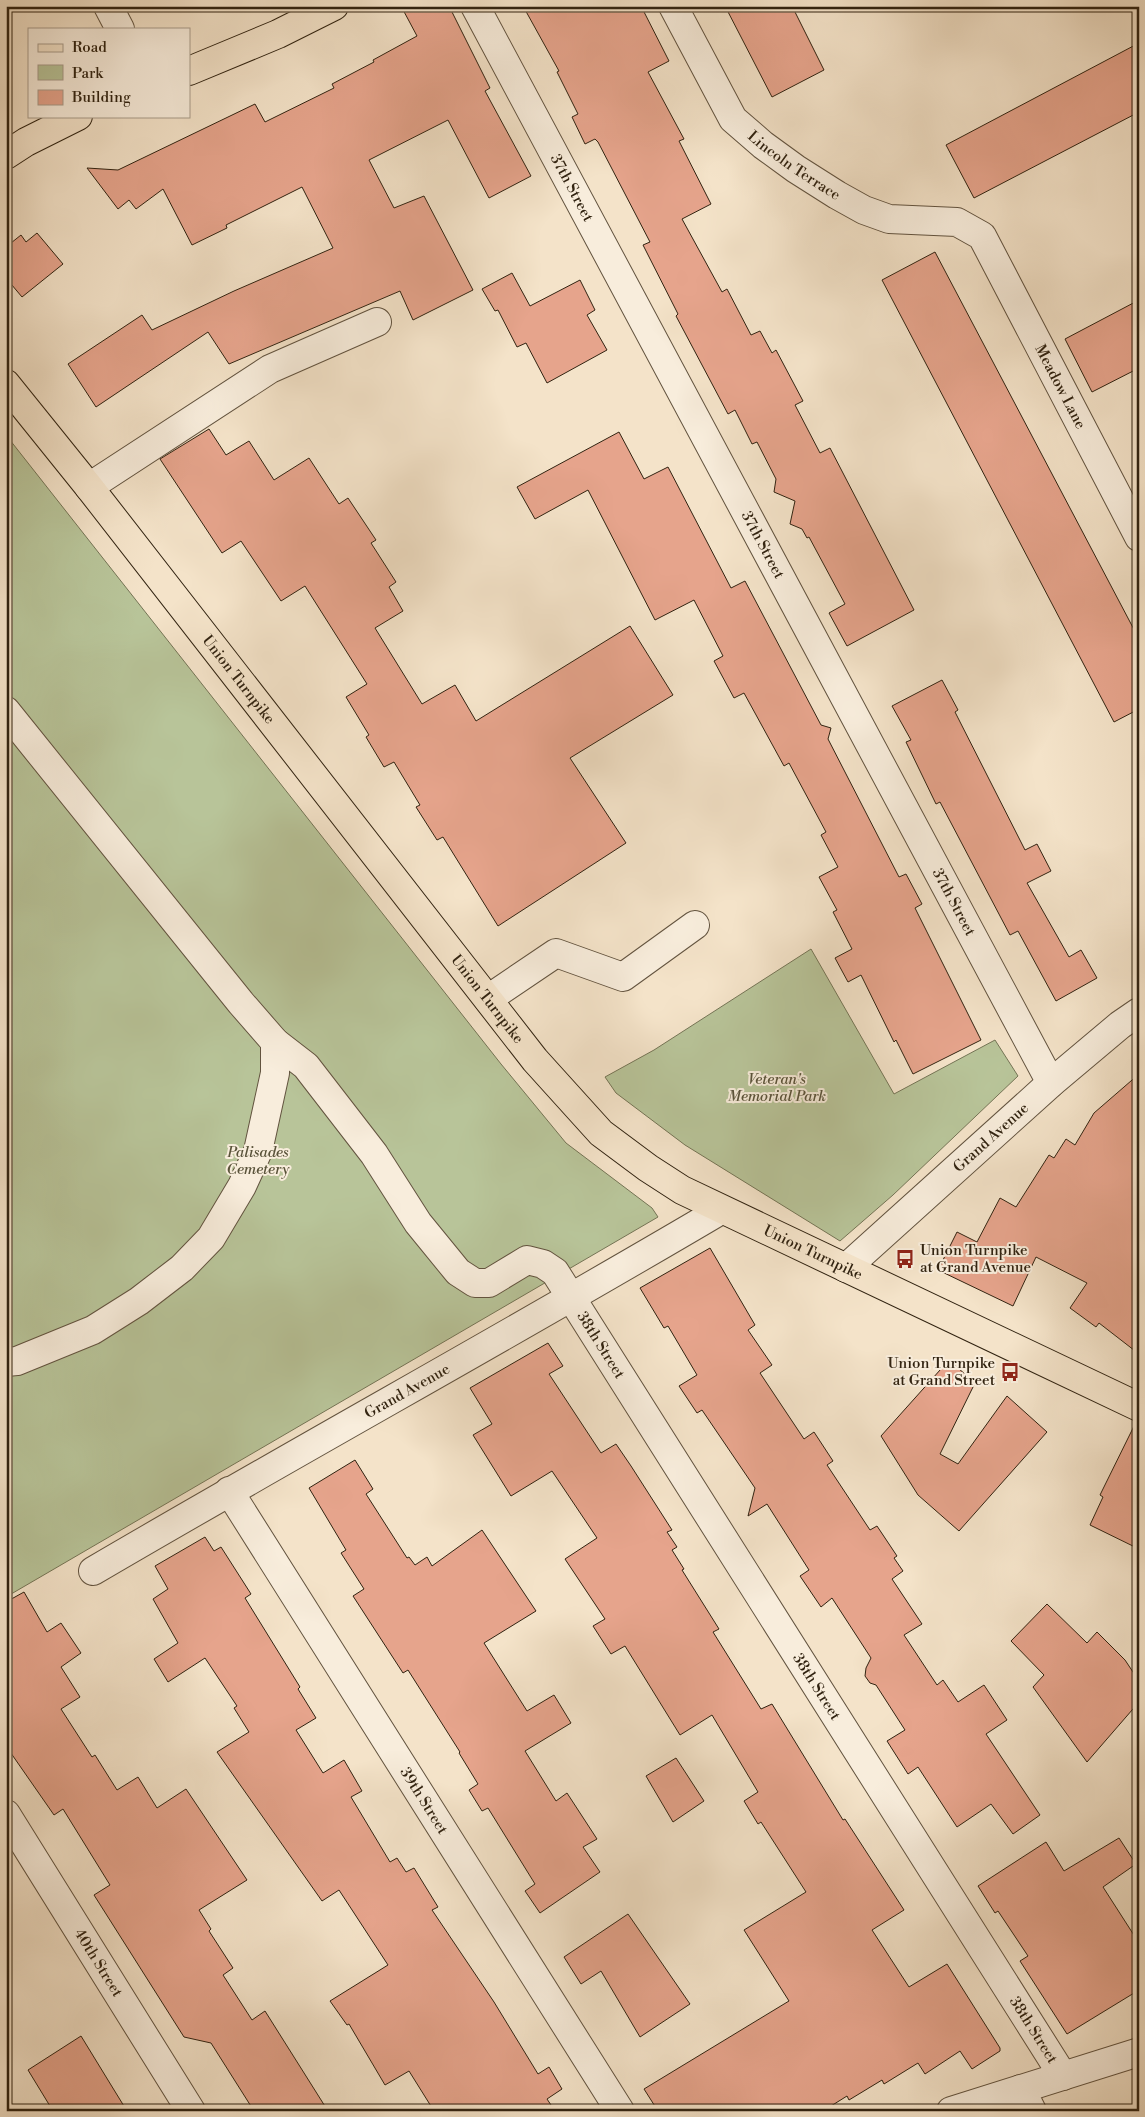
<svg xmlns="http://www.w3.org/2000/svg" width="1145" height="2117" font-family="'Libre Bodoni',serif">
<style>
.green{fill:#b8c499;stroke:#747455}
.building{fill:#e6a48c;stroke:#312311}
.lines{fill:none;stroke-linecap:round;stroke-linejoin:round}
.minor-casing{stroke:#62533f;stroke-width:30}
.major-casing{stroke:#312311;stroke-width:30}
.minor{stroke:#f8eddc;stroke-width:28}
.major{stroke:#f4e3c9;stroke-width:28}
.labels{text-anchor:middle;stroke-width:4;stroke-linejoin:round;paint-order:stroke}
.street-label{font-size:15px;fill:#312311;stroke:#f8eddc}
.park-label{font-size:15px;font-style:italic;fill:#5a533a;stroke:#f8eddc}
.poi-label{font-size:15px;fill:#312311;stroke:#f8eddc;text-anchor:start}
</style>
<rect width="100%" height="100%" fill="#f4e3c9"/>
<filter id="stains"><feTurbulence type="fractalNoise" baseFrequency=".004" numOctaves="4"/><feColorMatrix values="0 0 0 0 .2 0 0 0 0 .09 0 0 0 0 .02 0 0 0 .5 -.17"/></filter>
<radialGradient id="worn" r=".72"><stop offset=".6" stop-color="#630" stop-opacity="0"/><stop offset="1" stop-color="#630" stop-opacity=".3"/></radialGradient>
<!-- green -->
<g class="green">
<path d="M6,435L501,1064L566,1143L652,1208L658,1217L6,1597Z"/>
<path d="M811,949L894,1094L995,1040L1018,1076L893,1195L840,1241L685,1145L616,1093L605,1077L654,1050Z"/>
</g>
<!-- building -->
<g class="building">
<path d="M401,6H449L490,88L485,91L531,176L489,198L448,120L369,160L394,208L424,196L473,290L413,320L400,291L229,364L208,332L96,407L68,364L142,315L152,330L234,291L333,248L302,187L226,225L227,228L192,245L163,189L136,209L129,200L118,209L87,168L118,170L255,104L265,122L334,88L332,84L374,62L373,60L417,36Z"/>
<path d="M523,6H641L669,61L648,72L684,139L679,141L711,204L682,219L722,292L727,289L751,335L760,331L772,353L776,350L803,401L795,405L820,453L830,448L914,610L847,646L829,613L845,604L809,537L807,538L802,529L790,524L795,501L774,492L776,479L757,442L752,444L735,410L728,414L676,316L678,314L643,245L650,242L598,142L595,139L585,144L572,117L578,114L557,72L559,71Z"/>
<path d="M725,6H792L824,70L772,97Z"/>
<path d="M1139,43V112L974,198L946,145Z"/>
<path d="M37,233L63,264L22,297L6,278V247L21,235L26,242Z"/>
<path d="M935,252L1139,639V709L1114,722L882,280Z"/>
<path d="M512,273L530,306L580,280L595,310L587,315L607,350L547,383L526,343L517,347L498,310L495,311L482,289Z"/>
<path d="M1139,300V368L1092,392L1065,339Z"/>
<path d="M209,429L226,455L249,441L274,480L309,458L339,504L348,498L376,540L371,543L396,582L389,587L403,611L375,628L422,704L455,685L476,721L630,626L673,695L570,758L626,843L498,926L443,837L437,840L416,807L420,805L394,762L384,767L366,737L369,735L346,697L367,684L305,586L281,601L241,541L222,553L160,459Z"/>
<path d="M619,432L644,479L668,467L731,588L745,581L821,725L831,728L828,739L899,877L906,874L922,904L915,908L981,1040L913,1074L896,1040L894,1042L861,975L848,982L835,958L852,949L833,912L837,910L819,877L838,867L821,835L826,832L789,763L784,766L744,693L734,698L714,661L723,656L694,600L655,620L588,490L535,519L517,487Z"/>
<path d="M942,680L958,710L955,712L1025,850L1037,844L1051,871L1027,883L1069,957L1081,950L1097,978L1056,1001L1018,931L1010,935L940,802L936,804L906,742L911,740L892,706Z"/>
<path d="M1139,1074V1354L1099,1323L1096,1327L1070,1308L1087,1283L1036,1257L1013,1306L938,1270L957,1232L977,1242L1000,1198L1016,1207L1049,1155L1054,1158L1066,1139L1075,1145L1094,1113Z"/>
<path d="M710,1248L755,1325L748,1330L772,1365L760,1373L804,1439L814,1432L833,1461L827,1465L870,1530L877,1526L897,1556L894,1558L903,1571L892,1579L922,1624L904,1635L937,1685L943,1680L958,1702L984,1685L1007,1720L986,1734L1040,1815L1013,1834L991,1804L957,1827L918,1767L908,1774L887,1741L905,1730L876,1685L870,1683L865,1676L866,1668L871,1658L832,1598L821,1607L800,1576L809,1570L767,1504L748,1516L755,1488L702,1410L697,1413L679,1386L697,1375L668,1326L664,1328L640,1288Z"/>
<path d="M548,1343L563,1366L549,1374L601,1453L616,1444L631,1466L672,1530L667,1532L677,1547L672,1550L684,1569L682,1570L719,1629L713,1632L761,1709L772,1704L843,1820L845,1819L904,1910L872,1930L909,1987L947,1964L1000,2048V2051L972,2069L960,2051L925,2074L918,2063L884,2084L882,2080L849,2100L847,2096L823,2111H658L644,2089L789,2001L744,1930L806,1892L761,1822L758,1824L744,1801L758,1792L712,1715L680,1735L625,1646L611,1654L593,1626L605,1619L565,1559L597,1538L552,1471L511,1496L473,1435L492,1424L470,1388Z"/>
<path d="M949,1360L975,1383L940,1454L958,1464L1007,1396L1047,1432L959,1531L918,1495L881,1436Z"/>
<path d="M1136,1422H1139V1549L1090,1525L1103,1497L1100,1495Z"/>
<path d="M355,1460L373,1489L366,1494L407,1558L409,1557L415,1565L427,1557L432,1566L482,1530L536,1611L484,1643L527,1711L554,1695L571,1723L525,1751L556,1801L567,1793L597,1839L583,1847L600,1872L540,1913L525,1891L535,1884L488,1808L482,1811L469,1790L478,1784L459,1753L460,1752L408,1670L403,1673L353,1596L364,1589L341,1553L346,1550L309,1488Z"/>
<path d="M205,1537L214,1551L221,1547L251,1594L245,1598L300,1687L298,1689L316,1718L296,1730L323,1773L344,1760L362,1791L351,1797L390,1862L397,1858L406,1872L414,1868L438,1907L432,1910L494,2002L538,2074L549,2067L562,2089L547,2099L555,2111H434L409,2071L385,2085L349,2024L347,2025L330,2001L388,1965L339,1890L322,1901L217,1752L249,1732L234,1708L237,1706L205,1658L168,1682L154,1659L178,1643L153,1599L168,1589L155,1566Z"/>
<path d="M24,1592L47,1632L61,1623L81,1653L61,1667L80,1697L61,1709L92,1757L95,1755L117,1790L138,1777L157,1808L186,1789L247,1880L199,1910L211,1929L209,1931L233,1968L223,1975L252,2020L265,2011L328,2111H254L211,2043L184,2037L94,1895L110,1885L63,1809L54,1815L6,1746V1602Z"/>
<path d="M1047,1604L1087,1643L1097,1632L1125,1660L1139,1681V1702L1087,1762L1033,1687L1044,1675L1011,1641Z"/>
<path d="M676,1758L704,1801L673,1822L646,1776Z"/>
<path d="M1119,1838L1136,1864L1103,1887L1139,1943V1990L1067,2034L1020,1961L1028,1956L998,1911L995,1913L978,1886L1046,1842L1064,1871Z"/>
<path d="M628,1914L690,2004L640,2037L601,1971L581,1984L564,1957Z"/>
<path d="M81,2036L111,2085L127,2111H53L28,2070Z"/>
</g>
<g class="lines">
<!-- minor casing -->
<g class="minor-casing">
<g id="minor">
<path d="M108,6L120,29"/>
<path id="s1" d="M475,6L1051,1083"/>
<path id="s2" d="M673,6L733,119L763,145L796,169L837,195L864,210L889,219L957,222L982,236L1139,537"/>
<path d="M89,487L270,369L377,322"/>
<path id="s3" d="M6,711L241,1003L275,1042L306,1066L374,1154L418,1223L458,1272L475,1283H489L527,1260L543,1264L555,1272L1063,2076"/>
<path d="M488,999L556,953L623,977L695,925"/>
<path id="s4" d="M846,1268L1051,1083L1120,1025L1139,1012"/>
<path d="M6,1362L17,1361L93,1330L139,1301L182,1268L211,1238L242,1186L258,1151L275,1073V1042"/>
<path id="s5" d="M229,1491L620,2111"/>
<path id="s6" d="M93,1571C301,1449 513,1333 721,1210"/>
<path id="s7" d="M6,1814L191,2111"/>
<path d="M1021,2089L1032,2111"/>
<path d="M951,2111L1139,2052"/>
</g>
</g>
<!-- major casing -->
<g class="major-casing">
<g id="major">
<path d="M189,71L278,34L334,6"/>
<path d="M6,155L26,142L78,116"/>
<path id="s8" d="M6,384L89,487L535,1060L601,1133L648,1168L682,1190L1139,1407"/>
</g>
</g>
<!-- minor -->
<use href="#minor" class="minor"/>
<!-- major -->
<use href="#major" class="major"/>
</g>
<!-- icons -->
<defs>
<g id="bus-bare" transform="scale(1.5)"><path d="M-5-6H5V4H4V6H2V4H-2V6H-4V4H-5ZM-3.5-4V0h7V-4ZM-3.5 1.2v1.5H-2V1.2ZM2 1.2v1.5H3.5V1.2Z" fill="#8f2418" stroke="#f8eddc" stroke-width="2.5" paint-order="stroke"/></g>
</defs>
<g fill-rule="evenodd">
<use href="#bus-bare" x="905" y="1259"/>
<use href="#bus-bare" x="1010" y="1372"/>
</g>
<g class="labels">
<!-- street labels -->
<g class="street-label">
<text dy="5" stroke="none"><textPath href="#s2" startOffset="205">Lincoln Terrace</textPath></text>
<text dy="5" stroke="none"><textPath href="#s1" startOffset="206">37th Street</textPath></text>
<text dy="5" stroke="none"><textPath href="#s2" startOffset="581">Meadow Lane</textPath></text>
<text dy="5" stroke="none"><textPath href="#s1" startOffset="611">37th Street</textPath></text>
<text dy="5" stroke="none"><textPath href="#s8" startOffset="376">Union Turnpike</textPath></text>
<text dy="5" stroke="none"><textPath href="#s1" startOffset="1016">37th Street</textPath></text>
<text dy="5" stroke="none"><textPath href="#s8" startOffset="781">Union Turnpike</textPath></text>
<text dy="5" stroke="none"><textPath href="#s4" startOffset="195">Grand Avenue</textPath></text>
<text dy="5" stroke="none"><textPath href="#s8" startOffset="1201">Union Turnpike</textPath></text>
<text dy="5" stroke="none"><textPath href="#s3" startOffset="918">38th Street</textPath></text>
<text dy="5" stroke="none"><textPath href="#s6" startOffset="362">Grand Avenue</textPath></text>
<text dy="5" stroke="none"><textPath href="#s3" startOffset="1322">38th Street</textPath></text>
<text dy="5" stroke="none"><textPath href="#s5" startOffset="366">39th Street</textPath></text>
<text dy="5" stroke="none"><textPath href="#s7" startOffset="175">40th Street</textPath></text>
<text dy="5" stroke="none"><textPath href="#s3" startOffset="1728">38th Street</textPath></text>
</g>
<!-- park labels -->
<g class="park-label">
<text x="777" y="1084">Veteran's<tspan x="777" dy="17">Memorial Park</tspan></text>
<text x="258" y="1157">Palisades<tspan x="258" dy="17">Cemetery</tspan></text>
</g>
<!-- poi labels -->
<g class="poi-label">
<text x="920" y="1255">Union Turnpike<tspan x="920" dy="17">at Grand Avenue</tspan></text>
<text x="995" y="1368" text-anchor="end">Union Turnpike<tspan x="995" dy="17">at Grand Street</tspan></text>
</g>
</g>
<!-- margin -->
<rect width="1145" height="2117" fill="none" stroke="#f4e3c9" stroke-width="25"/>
<rect x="8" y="8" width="1130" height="2102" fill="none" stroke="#312311" stroke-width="2.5"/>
<rect x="12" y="12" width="1120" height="2092" fill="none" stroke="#312311"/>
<!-- legend -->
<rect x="28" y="28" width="162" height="90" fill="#f8eddc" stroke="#a89c8b"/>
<rect x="38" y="44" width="25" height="8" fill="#f4e3c9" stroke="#a89c8b"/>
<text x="72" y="52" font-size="15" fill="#312311">Road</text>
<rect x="38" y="65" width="25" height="15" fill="#b8c499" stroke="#a89c8b"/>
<text x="72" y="78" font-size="15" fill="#312311">Park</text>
<rect x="38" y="90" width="25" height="15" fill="#e6a48c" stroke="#a89c8b"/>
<text x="72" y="102" font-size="15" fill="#312311">Building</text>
<rect width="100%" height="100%" filter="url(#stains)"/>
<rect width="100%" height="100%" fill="url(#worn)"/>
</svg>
